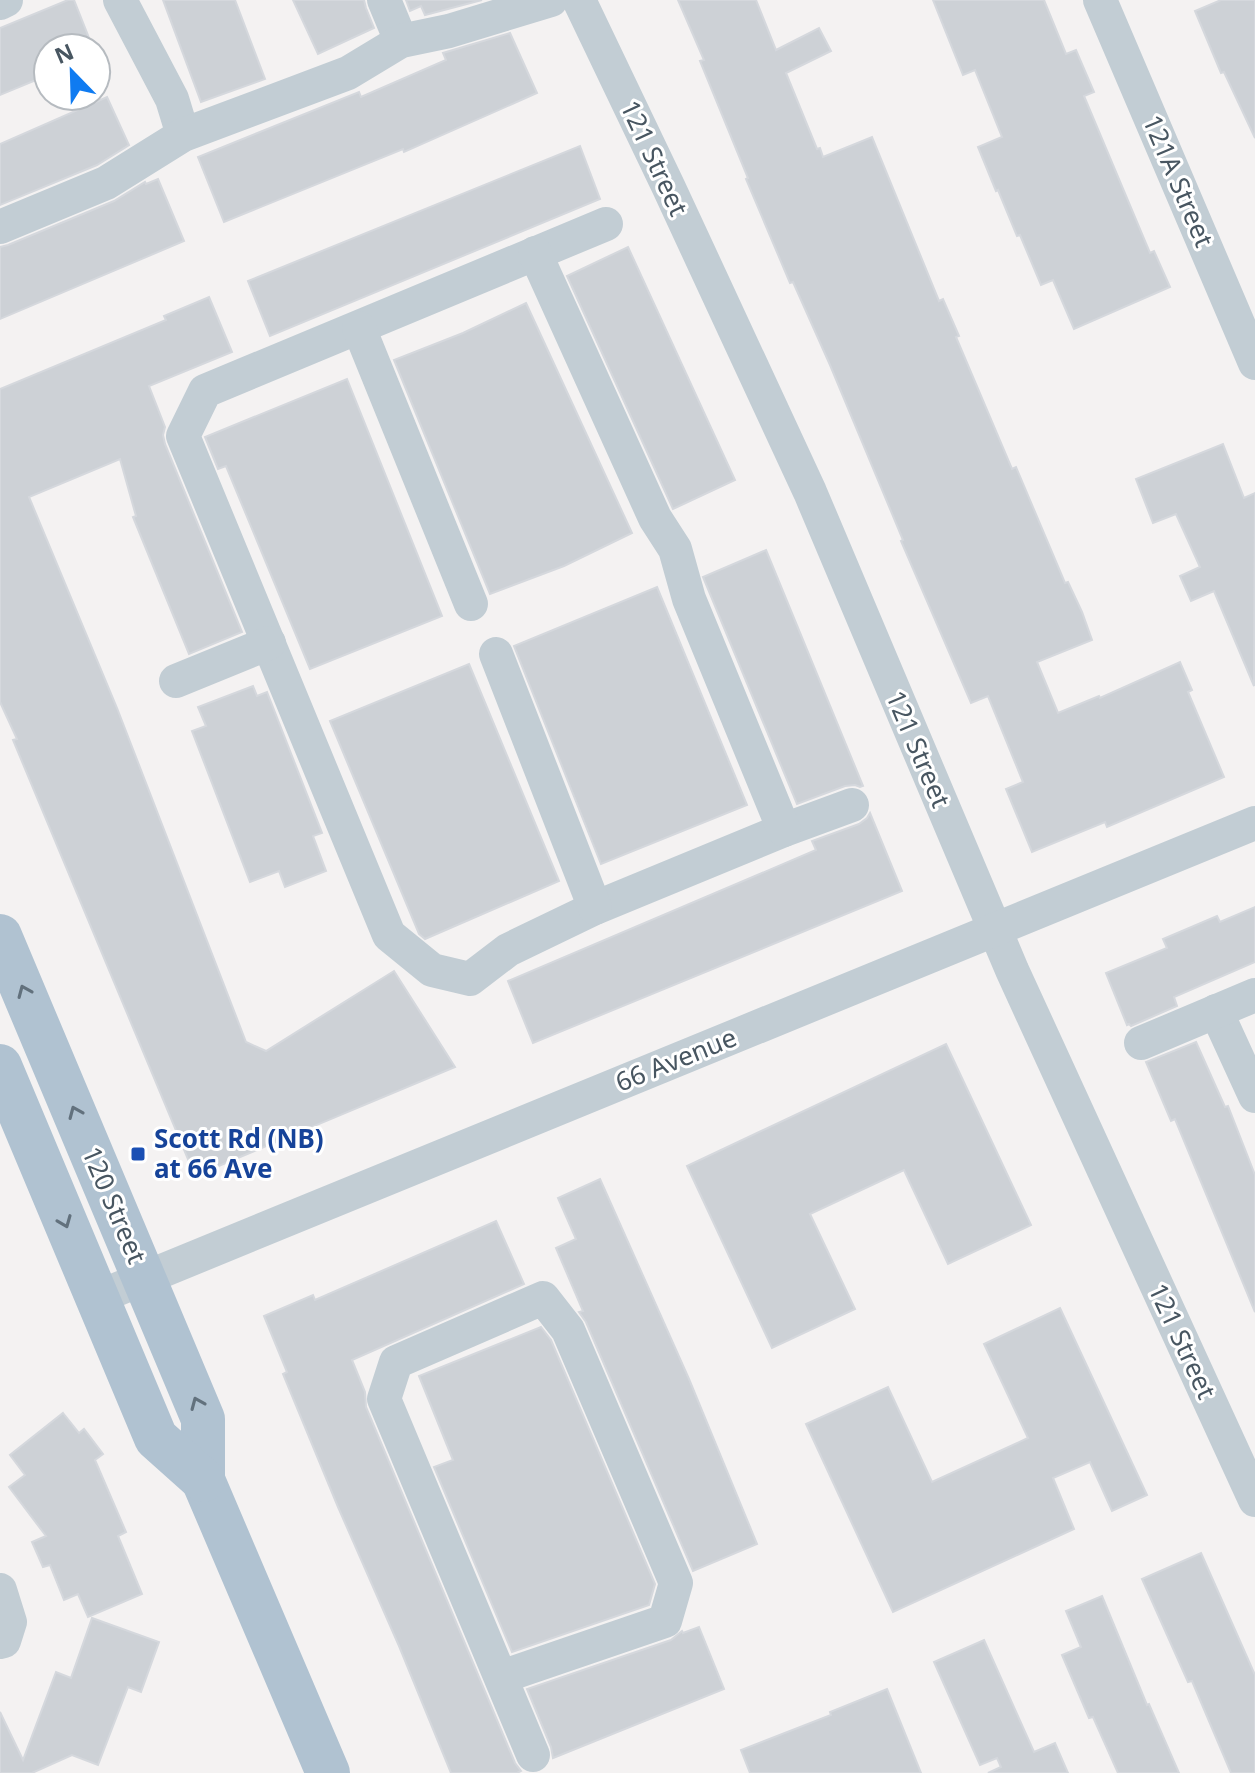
<svg xmlns="http://www.w3.org/2000/svg" width="1255" height="1773" font-family="'Noto Sans',sans-serif">
<style>
.building{fill:#cdd1d6;stroke:#d5d8dd;stroke-width:2}
.lines{fill:none;stroke-linecap:round;stroke-linejoin:round}
.minor{stroke:#c2cdd4;stroke-width:34}
.major{stroke:#b0c2d1;stroke-width:44}
.oneway{stroke:#62717d}
.transit-dot{fill:#1a4fb4;stroke:#fff;stroke-width:3}
.labels{text-anchor:middle;stroke-width:6;stroke-linejoin:round;paint-order:stroke}
.street-label{font-size:26px;fill:#485661;stroke:#fff}
.transit-label{font-size:26px;font-weight:bold;fill:#164399;stroke:#fff;text-anchor:start}
</style>
<rect width="100%" height="100%" fill="#f4f2f2"/>
<!-- building -->
<g class="building">
<path d="M68,0H74L93,48H48V75L0,95V28Z"/>
<path d="M163,0H235L265,79L201,102Z"/>
<path d="M293,0H364L366,8L374,28L318,54Z"/>
<path d="M406,0H482L425,15L421,6L410,11Z"/>
<path d="M678,0H756L776,50L819,28L831,51L786,73L817,149L820,148L823,157L872,137L939,301L943,299L959,336L956,337L1012,469L1016,467L1065,583L1068,582L1082,612L1092,640L1037,662L1058,713L1099,696L1100,698L1180,662L1192,690L1188,692L1224,777L1107,827L1105,822L1032,852L1006,789L1023,782L988,696L971,703L901,541L903,540L830,365L793,282L790,283L746,179L748,178L700,61L704,60Z"/>
<path d="M933,0H1044L1066,54L1076,50L1094,92L1084,96L1150,253L1154,251L1170,287L1074,329L1053,280L1041,285L1020,235L1017,236L998,190L996,191L978,147L1002,137L975,70L963,75Z"/>
<path d="M1221,0H1255V138L1224,72L1221,73L1195,11Z"/>
<path d="M510,33L537,93L404,152L403,149L224,222L198,157L359,92L361,97L446,60L443,53Z"/>
<path d="M107,97L129,145L97,165L0,205V144Z"/>
<path d="M580,146L600,199L270,336L248,281Z"/>
<path d="M158,179L184,241L0,319V247L8,245L114,201L145,182L146,184Z"/>
<path d="M628,247L735,480L673,509L567,276Z"/>
<path d="M209,297L232,352L149,386L165,427L163,435L165,444L242,632L189,654L133,517L136,516L120,459L29,497L117,708L246,1042L266,1051L394,971L455,1067L195,1176L13,740L17,739L0,702V389L166,320L164,316Z"/>
<path d="M526,303L632,533L564,566L490,594L394,360L463,333Z"/>
<path d="M347,379L442,616L310,669L226,466L218,469L205,437Z"/>
<path d="M1223,444L1244,498L1255,493L1254,686L1214,591L1191,601L1180,576L1200,567L1176,514L1153,523L1136,479Z"/>
<path d="M766,550L863,786L860,787L855,785L845,786L797,804L703,577Z"/>
<path d="M657,587L747,805L601,864L514,646Z"/>
<path d="M469,664L559,881L425,939L419,934L330,721Z"/>
<path d="M253,686L257,696L267,692L322,833L313,836L326,871L285,887L279,871L250,882L192,731L206,726L198,707Z"/>
<path d="M870,813L902,891L533,1043L508,981L816,850L812,841L859,824L867,818Z"/>
<path d="M1255,907V962L1174,997L1177,1006L1131,1026L1129,1024L1127,1025L1106,973L1167,948L1163,939L1217,916L1220,922Z"/>
<path d="M1196,1042L1225,1107L1228,1106L1255,1175V1312L1175,1119L1171,1121L1146,1062Z"/>
<path d="M946,1044L1031,1225L948,1264L904,1170L810,1214L855,1309L772,1348L687,1166Z"/>
<path d="M600,1179L689,1379L757,1544L693,1571L586,1322L579,1312L583,1311L556,1248L576,1239L558,1198Z"/>
<path d="M496,1221L524,1284L352,1360L365,1392L366,1407L515,1763L521,1771L517,1773H451L399,1646L338,1507L283,1374L287,1372L264,1316L313,1295L315,1300Z"/>
<path d="M1060,1308L1147,1495L1112,1511L1090,1462L1053,1478L1074,1529L893,1612L806,1424L888,1387L932,1482L1028,1438L984,1344Z"/>
<path d="M541,1327L551,1340L655,1584L649,1605L512,1652L434,1467L453,1460L419,1376Z"/>
<path d="M63,1413L79,1433L84,1429L103,1454L95,1460L126,1532L118,1536L142,1594L88,1617L78,1594L64,1600L50,1565L43,1567L32,1542L46,1536L9,1487L25,1475L10,1455Z"/>
<path d="M1201,1553L1255,1675V1773H1231L1192,1681L1188,1682L1142,1579Z"/>
<path d="M1102,1596L1147,1705L1149,1704L1179,1773H1118L1093,1717L1089,1718L1062,1655L1081,1647L1066,1611Z"/>
<path d="M92,1618L159,1642L141,1692L128,1687L98,1765L72,1755L32,1773H0V1712L23,1760L56,1672L71,1678Z"/>
<path d="M699,1627L724,1689L553,1758L551,1747L527,1689L671,1640L682,1631L683,1633Z"/>
<path d="M984,1640L1034,1752L1055,1743L1068,1773H988L1001,1767L997,1758L980,1765L934,1662Z"/>
<path d="M887,1689L921,1773H750L741,1750L831,1715L830,1712Z"/>
</g>
<g class="lines">
<!-- minor -->
<g class="minor">
<path d="M120,0L172,99L183,135"/>
<path d="M384,0L401,41"/>
<path d="M579,0L669,188L810,492L1012,970L1255,1500"/>
<path d="M1100,0L1255,363"/>
<path d="M0,3L6,0"/>
<path d="M606,224L205,391L183,436L389,935L432,970L470,979L508,950L595,908L784,830L852,805"/>
<path d="M0,227L106,183L183,135L348,73L401,41L449,31L551,0"/>
<path d="M535,253L655,518L675,549L689,599L784,830"/>
<path d="M359,328L471,604"/>
<path d="M496,654L595,908"/>
<path d="M176,681L269,643"/>
<path d="M1216,1011L1255,1096"/>
<path d="M1141,1043L1255,995"/>
<path d="M96,1298L1255,823"/>
<path d="M0,1590L10,1622L4,1641L0,1642"/>
<path d="M501,1677L665,1621L676,1583L568,1330L543,1298L396,1362L384,1399L533,1755"/>
</g>
<!-- major -->
<g class="major">
<path d="M0,936L203,1419V1480L328,1773"/>
<path d="M0,1066L156,1438L203,1480"/>
</g>
</g>
<!-- one-way arrows -->
<defs><path id="oneway-chevron" d="M-2-3.5L2.5 0L-2 3.5" fill="none" stroke-width="1.6" stroke-linecap="round" stroke-linejoin="round" transform="scale(2)"/></defs>
<g class="oneway">
<use href="#oneway-chevron" transform="translate(24 991) rotate(-113)"/>
<use href="#oneway-chevron" transform="translate(75 1112) rotate(-113)"/>
<use href="#oneway-chevron" transform="translate(65 1222) rotate(68)"/>
<use href="#oneway-chevron" transform="translate(197 1403) rotate(-113)"/>
</g>
<!-- markers -->
<rect class="transit-dot" x="130" y="1146" width="16" height="16" rx="4"/>
<g class="labels">
<!-- street labels -->
<g class="street-label">
<text transform="translate(654 158) rotate(65)" y="9">121 Street</text>
<text transform="translate(1178 181) rotate(67)" y="9">121A Street</text>
<text transform="translate(918 749) rotate(67)" y="9">121 Street</text>
<text transform="translate(676 1060) rotate(-22)" y="9">66 Avenue</text>
<text transform="translate(114 1205) rotate(67)" y="9">120 Street</text>
<text transform="translate(1182 1341) rotate(65)" y="9">121 Street</text>
</g>
<!-- transit labels -->
<g class="transit-label">
<text x="154" y="1148">Scott Rd (NB)<tspan x="154" dy="30">at 66 Ave</tspan></text>
</g>
</g>
<!-- north arrow -->
<g transform="translate(72 72) rotate(337)"><circle r="38" fill="#ffffff" stroke="#b6bbc0" stroke-width="2"/>
<path d="M0-6L14 30L0 20L-14 30Z" fill="#0f7bf1"/>
<text y="-12" font-size="22" font-weight="bold" text-anchor="middle" fill="#485661">N</text>
</g>
</svg>
